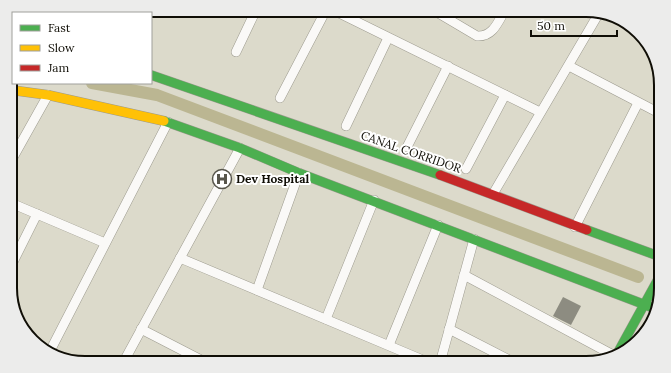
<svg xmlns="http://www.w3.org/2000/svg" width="671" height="373" font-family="Lora,serif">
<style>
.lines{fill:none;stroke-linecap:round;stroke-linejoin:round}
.canal{stroke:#bbb692;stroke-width:12}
.building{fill:#8d8c81}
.street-casing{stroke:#9c9a8e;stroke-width:10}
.fast-casing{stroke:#9c9a8e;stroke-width:10}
.slow-casing{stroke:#9c9a8e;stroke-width:10}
.jam-casing{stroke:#9c9a8e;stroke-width:10}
.street{stroke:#faf9f7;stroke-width:9}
.fast{stroke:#4caf50;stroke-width:9}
.slow{stroke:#ffc107;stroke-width:9}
.jam{stroke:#c62828;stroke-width:9}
.labels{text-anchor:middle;stroke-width:4;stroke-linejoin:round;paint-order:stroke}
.street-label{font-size:12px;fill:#100e06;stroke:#fff}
.poi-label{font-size:12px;font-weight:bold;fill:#100e06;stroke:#fff;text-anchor:start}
.rim{fill:none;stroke:#100e06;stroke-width:2}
</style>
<rect width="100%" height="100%" fill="#dcdacb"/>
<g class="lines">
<!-- canal -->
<path class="canal" d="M92,83L157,95L638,277"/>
</g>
<!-- building -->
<path class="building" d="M563,297L581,306L571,325L553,316Z"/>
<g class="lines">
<!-- street casing -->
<g class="street-casing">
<g id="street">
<path d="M333,10L540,112"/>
<path d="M433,10L477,36C493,37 498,22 505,10"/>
<path d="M236,52L256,10"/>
<path d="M569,66L661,114"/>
<path d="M280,98L326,10"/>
<path d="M346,126L388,38"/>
<path d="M407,147L448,66"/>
<path d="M11,161L48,95"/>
<path d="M466,169L505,95"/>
<path d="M493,194L599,13"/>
<path d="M11,203L105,243"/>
<path d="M575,227L638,103"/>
<path d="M180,258L430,363"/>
<path d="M11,266L37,214"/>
<path d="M464,275L613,355"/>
<path d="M257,290L299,173"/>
<path d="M326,319L374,200"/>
<path d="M141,329L207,363"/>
<path d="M449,329L515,363"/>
<path d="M389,345L438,225"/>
<path d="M49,353L168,122"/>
<path d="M123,363L240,148"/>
<path d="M440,363L474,239"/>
</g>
</g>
<!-- fast casing -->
<g class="fast-casing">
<g id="fast">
<path d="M151,75L440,175"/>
<path d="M164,121L240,148L299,173L656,309"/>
<path d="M587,230L661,257"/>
<path d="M617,354L661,274"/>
</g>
</g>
<!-- slow casing -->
<g class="slow-casing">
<path id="slow" d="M11,90L48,95L164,121"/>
</g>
<!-- jam casing -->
<g class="jam-casing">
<path id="jam" d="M440,175L587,230"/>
</g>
<!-- street -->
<use href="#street" class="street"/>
<!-- fast -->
<use href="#fast" class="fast"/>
<!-- slow -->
<use href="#slow" class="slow"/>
<!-- jam -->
<use href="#jam" class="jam"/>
</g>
<!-- icons -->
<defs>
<g id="hospital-ring" transform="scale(1)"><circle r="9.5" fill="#fff" stroke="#57554b" stroke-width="1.5"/><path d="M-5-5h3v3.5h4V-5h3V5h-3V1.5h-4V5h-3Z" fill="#57554b"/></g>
</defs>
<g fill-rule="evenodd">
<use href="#hospital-ring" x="222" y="179"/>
</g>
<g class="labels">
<!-- street labels -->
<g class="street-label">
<text transform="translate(411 152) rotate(19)" y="4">CANAL CORRIDOR</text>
</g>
<!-- poi labels -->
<g class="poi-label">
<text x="236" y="183">Dev Hospital</text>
</g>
</g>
<!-- crop -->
<path d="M0 0H671V373H0ZM85 17H586A68 68 0 0 1 654 85V288A68 68 0 0 1 586 356H85A68 68 0 0 1 17 288V85A68 68 0 0 1 85 17Z" fill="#ececeb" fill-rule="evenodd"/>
<path class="rim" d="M85 17H586A68 68 0 0 1 654 85V288A68 68 0 0 1 586 356H85A68 68 0 0 1 17 288V85A68 68 0 0 1 85 17Z"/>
<!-- legend -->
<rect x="12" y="12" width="140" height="72" fill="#ffffff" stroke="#9f9f9b"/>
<rect x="20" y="25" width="20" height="6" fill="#4caf50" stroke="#9f9f9b"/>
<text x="48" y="32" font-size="12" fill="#100e06">Fast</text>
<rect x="20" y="45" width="20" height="6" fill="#ffc107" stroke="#9f9f9b"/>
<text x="48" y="52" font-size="12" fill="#100e06">Slow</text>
<rect x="20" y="65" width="20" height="6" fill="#c62828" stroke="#9f9f9b"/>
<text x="48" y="72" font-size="12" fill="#100e06">Jam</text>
<!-- scale -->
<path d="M531 30v6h86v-6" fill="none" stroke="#100e06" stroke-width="2"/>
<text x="537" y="30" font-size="12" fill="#100e06" stroke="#ffffff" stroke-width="3" paint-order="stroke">50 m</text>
</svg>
